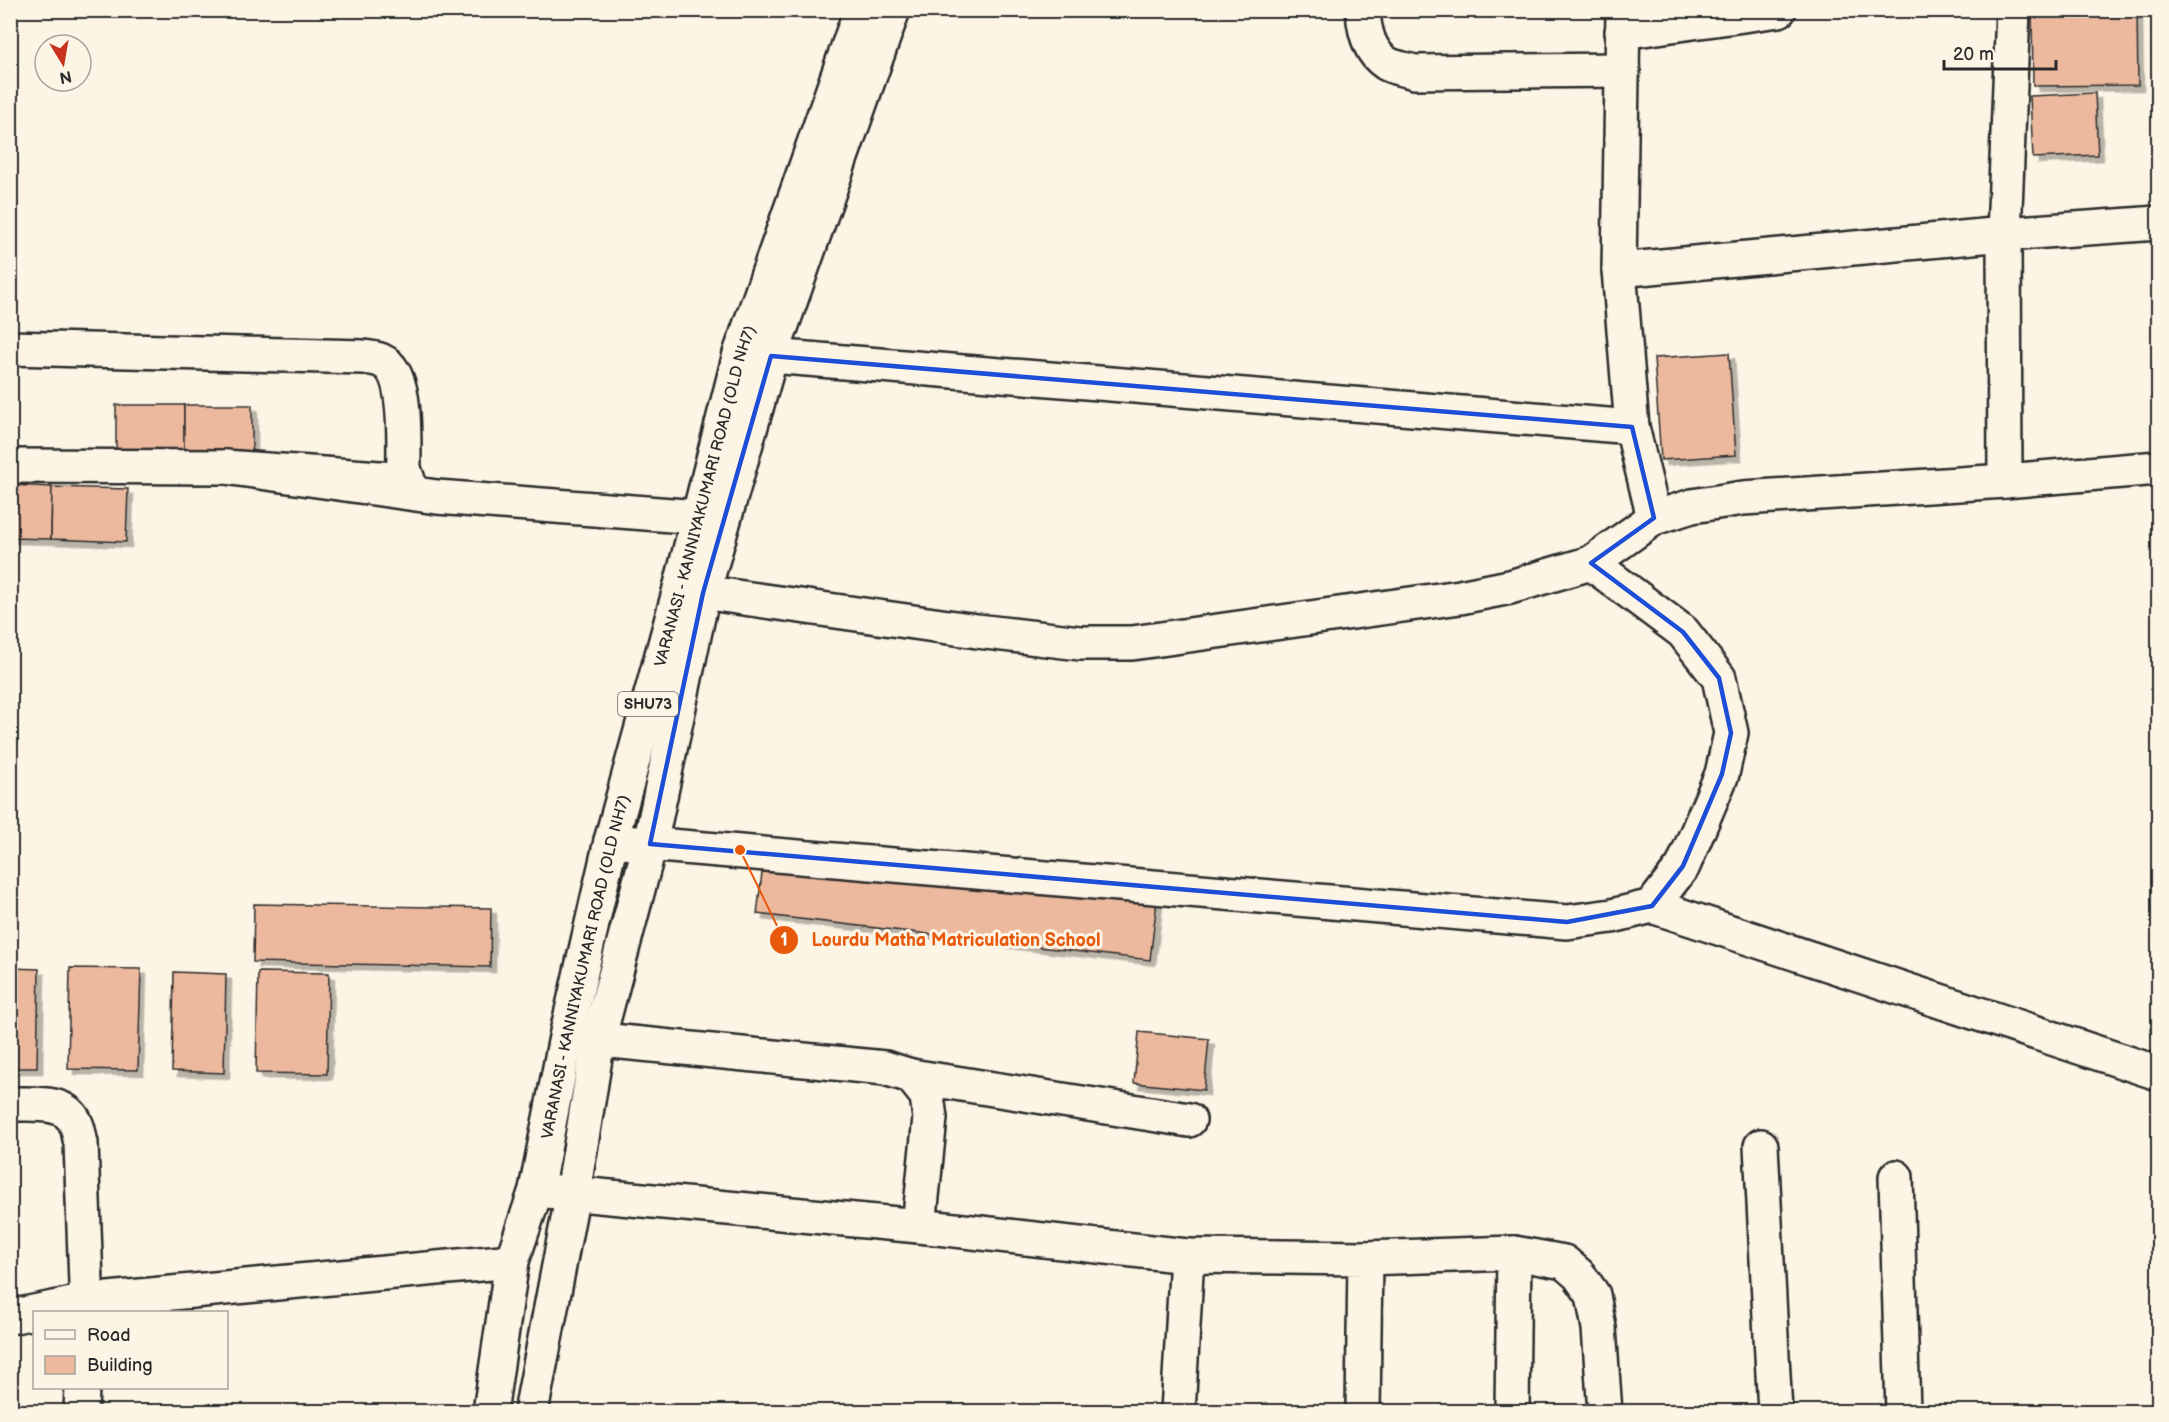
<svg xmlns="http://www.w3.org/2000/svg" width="2169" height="1422" font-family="'Balsamiq Sans',sans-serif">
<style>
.building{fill:#ecb99e;stroke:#2b2b2b;stroke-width:1.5;filter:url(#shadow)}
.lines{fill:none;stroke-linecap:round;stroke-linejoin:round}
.minor-casing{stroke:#2b2b2b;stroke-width:38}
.major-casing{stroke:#2b2b2b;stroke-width:38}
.minor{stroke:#fcf5e5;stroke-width:33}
.major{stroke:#fcf5e5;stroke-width:33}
.marked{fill:none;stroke:#1d4ed8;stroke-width:4.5;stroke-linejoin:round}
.labels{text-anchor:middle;stroke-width:6;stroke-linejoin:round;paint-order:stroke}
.shield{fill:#fcf5e5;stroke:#6a6863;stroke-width:1.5}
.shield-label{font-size:15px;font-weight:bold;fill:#2b2b2b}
.street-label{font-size:16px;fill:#2b2b2b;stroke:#fcf5e5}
.leader{fill:none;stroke:#e8590c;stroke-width:2}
.callout-dot{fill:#e8590c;stroke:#fcf5e5;stroke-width:2}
.mark-label{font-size:18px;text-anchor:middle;font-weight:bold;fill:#fff}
.callout-label{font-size:18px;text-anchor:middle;font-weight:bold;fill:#e8590c;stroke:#fcf5e5;stroke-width:6;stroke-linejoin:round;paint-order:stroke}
</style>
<defs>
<filter id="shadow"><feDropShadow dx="5.5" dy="5.5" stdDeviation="0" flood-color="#0004"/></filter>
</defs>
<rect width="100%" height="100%" fill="#fcf5e5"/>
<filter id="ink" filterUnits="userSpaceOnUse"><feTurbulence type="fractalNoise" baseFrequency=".0167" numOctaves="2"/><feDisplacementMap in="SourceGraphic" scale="12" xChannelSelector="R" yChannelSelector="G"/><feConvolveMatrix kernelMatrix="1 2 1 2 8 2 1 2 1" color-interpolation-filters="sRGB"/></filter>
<g filter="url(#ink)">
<!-- building -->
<g class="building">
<path d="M2032,10H2137L2138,85L2033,86Z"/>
<path d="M2095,93L2098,155L2033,158L2030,96Z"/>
<path d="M1729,353L1736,455L1661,460L1654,358Z"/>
<rect x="116" y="405" width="68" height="59"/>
<rect x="184" y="405" width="68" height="59"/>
<path d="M10,485L52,487L51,539L10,538Z"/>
<path d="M52,487L128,489L126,542L51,539Z"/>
<path d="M764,856L1157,901L1150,960L757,914Z"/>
<path d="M254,904L491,908L490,967L253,962Z"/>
<path d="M10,968L39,969L37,1068H10Z"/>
<path d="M70,968L141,969L138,1070L68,1069Z"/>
<path d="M174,972L226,974L224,1073L172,1071Z"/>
<path d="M258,972L329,973L327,1074L256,1073Z"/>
<path d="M1139,1032L1209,1039L1204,1090L1134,1083Z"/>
</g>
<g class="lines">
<!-- minor casing -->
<g class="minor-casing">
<g id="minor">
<path d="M1363,10C1364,29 1369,52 1386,63C1393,68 1406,69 1414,72L1623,70"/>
<path d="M1623,10L1619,270L1632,427L1654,518"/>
<path d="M1622,32L1779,10"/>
<path d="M1619,270L2004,234L2158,223"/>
<path d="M10,348L363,357C369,358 376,358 382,361C409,373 403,443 404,469L408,480L225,467L437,497L698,517"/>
<path d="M771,356L1632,427"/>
<path d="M10,466L225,467"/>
<path d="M2005,481L2004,234L2013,10"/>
<path d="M680,589L977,631L1080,643H1132L1460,597L1510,587L1591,563L1654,518L1692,506L1743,498L2005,481L2158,468"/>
<path d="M611,841L1567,922L1612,916L1652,906L1683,866L1722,774L1731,733L1719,678L1683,632L1591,563"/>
<path d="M1652,906L2158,1073"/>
<path d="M571,1037L885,1068L911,1076L927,1096L930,1118L919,1226"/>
<path d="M911,1076L1189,1120"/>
<path d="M10,1104C32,1105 66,1099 76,1124C79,1130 79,1137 81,1143L87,1312"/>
<path d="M1761,1146L1775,1412"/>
<path d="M1896,1177L1903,1412"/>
<path d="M536,1190L919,1226L1187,1256"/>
<path d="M1514,1253L1564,1262L1579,1275L1593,1295L1599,1328L1605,1412"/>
<path d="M1365,1258L1514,1253L1512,1412"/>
<path d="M10,1317L87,1301L512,1261"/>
<path d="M81,1412L82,1388"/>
<path d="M1178,1412L1187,1256L1365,1258L1363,1412"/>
</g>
</g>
<!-- major casing -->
<g class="major-casing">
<g id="major">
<path id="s1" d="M490,1412L512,1261L536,1190L566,1037L611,841L680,589L740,354L861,10"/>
<path d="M531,1412L573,1193L598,1040L650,844L703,593L771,356L893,10"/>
</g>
</g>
<!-- minor -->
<use href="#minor" class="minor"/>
<!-- major -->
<use href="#major" class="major"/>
</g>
</g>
<!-- marked area -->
<path class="marked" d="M771,356L1632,427L1654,518L1591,563L1683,632L1719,678L1731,733L1722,774L1683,866L1652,906L1567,922L650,844L703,593Z"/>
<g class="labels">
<!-- shield labels -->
<rect class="shield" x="618" y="692" width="60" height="24" rx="4.5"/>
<g class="shield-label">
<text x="648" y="709">SHU73</text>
</g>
<!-- street labels -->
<g class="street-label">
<text dy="6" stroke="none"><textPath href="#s1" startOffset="942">VARANASI - KANNIYAKUMARI ROAD (OLD NH7)</textPath></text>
<text dy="6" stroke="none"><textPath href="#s1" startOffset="456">VARANASI - KANNIYAKUMARI ROAD (OLD NH7)</textPath></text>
</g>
</g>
<!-- callouts -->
<path class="leader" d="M740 850L784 940"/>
<g class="callout-dot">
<circle cx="740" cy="850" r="6"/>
<circle cx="784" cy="940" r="15"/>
</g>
<g class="mark-label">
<text x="784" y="946">1</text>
</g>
<g class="callout-label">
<text x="956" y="946">Lourdu Matha Matriculation School</text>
</g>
<!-- margin -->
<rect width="2169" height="1422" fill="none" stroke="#fcf5e5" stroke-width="36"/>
<rect x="18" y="18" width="2133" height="1386" fill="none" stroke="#2b2b2b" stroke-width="2" filter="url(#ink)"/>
<!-- legend -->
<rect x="33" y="1311" width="195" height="78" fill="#fcf5e5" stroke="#a8a49b" stroke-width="1.5"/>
<rect x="45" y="1330" width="30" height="9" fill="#fcf5e5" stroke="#a8a49b" stroke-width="1.5"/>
<text x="87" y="1341" font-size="18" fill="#2b2b2b">Road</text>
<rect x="45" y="1356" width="30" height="18" fill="#ecb99e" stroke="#a8a49b" stroke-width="1.5"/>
<text x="87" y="1371" font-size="18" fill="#2b2b2b">Building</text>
<!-- north arrow -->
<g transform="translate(63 63) rotate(169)"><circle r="28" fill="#fcf5e5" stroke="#a8a49b" stroke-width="1.5"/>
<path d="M0-4.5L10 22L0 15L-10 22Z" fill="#c8321e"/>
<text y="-9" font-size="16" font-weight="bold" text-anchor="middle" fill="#2b2b2b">N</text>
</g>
<!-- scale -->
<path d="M1944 60v9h112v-9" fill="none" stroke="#2b2b2b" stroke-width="3"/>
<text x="1953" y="60" font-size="18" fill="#2b2b2b" stroke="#fcf5e5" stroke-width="4.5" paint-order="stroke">20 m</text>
</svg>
